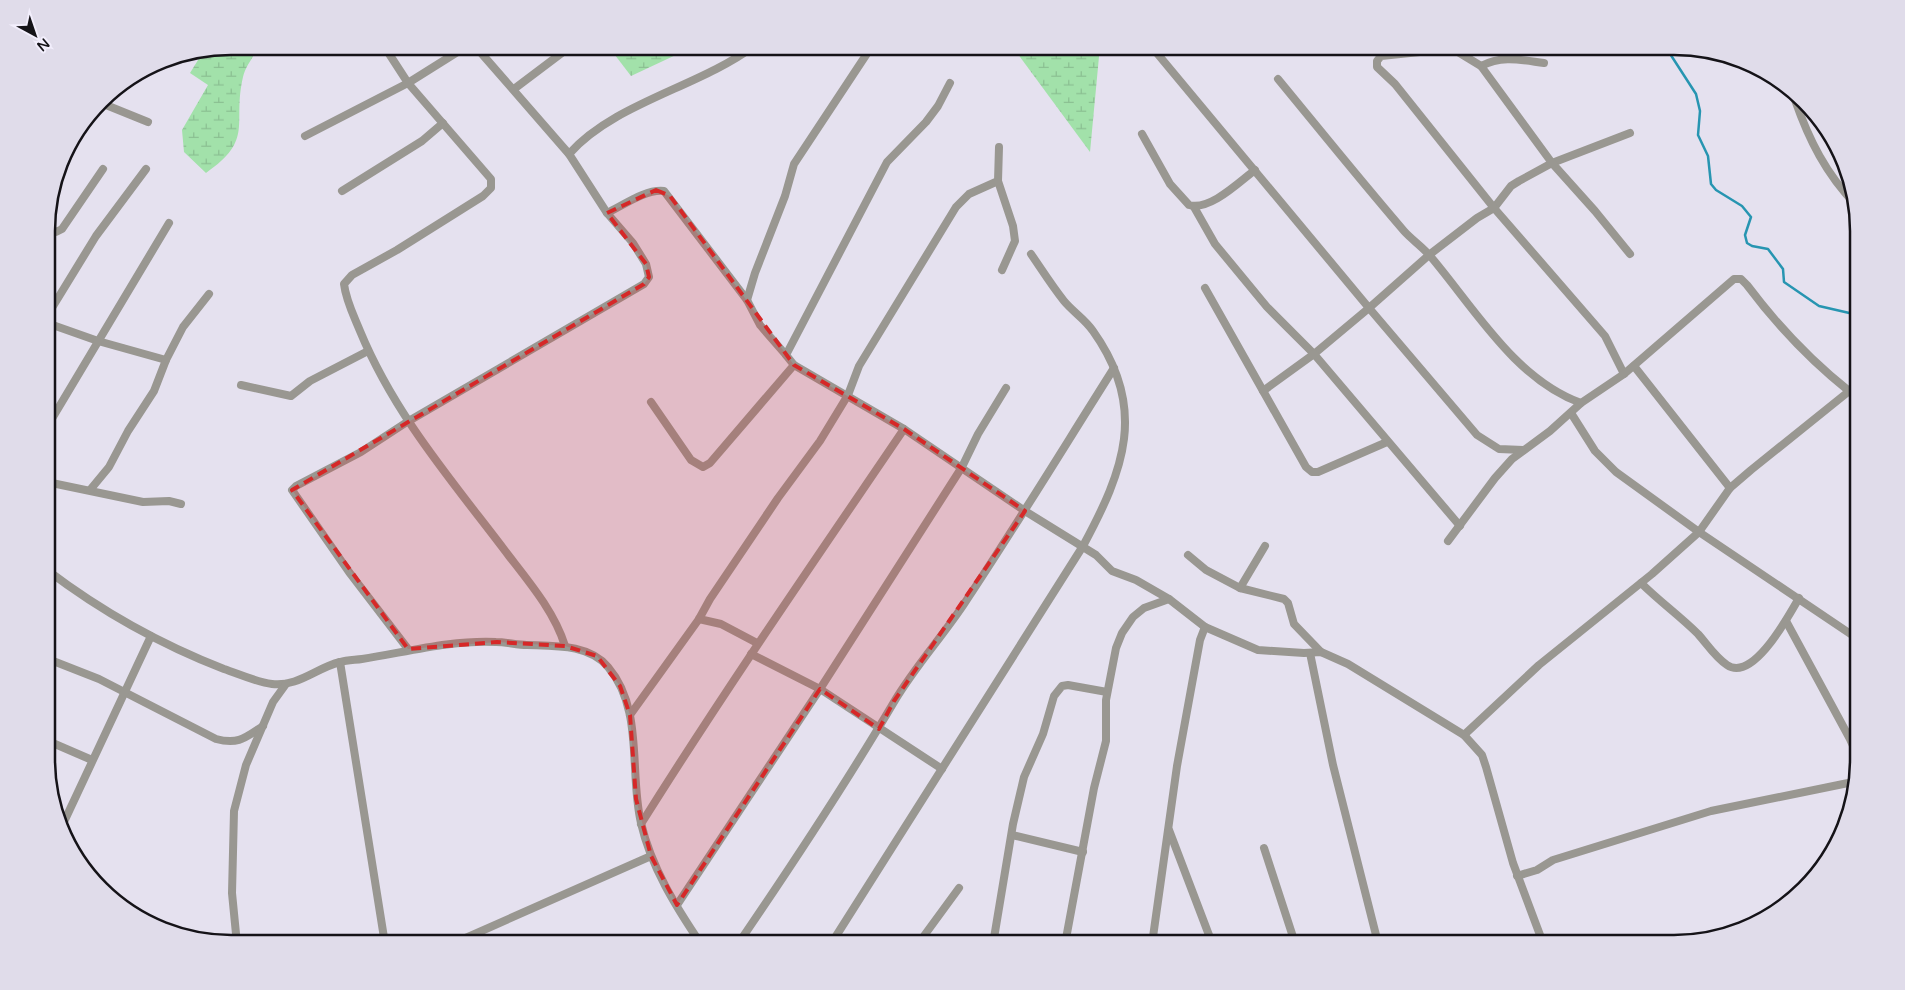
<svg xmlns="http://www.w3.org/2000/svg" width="1905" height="990" font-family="'Varela Round',sans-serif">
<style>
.wetland{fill:url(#wetland-marsh)}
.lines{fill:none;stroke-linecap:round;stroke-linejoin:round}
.stream{stroke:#2795b1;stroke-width:2.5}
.street{stroke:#999791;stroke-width:8}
.marked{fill:#d62828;fill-opacity:0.2;stroke:#d62828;stroke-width:4;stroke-dasharray:10 6;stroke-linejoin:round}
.rim{fill:none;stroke:#151318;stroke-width:2.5}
</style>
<defs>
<pattern id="wetland-marsh" width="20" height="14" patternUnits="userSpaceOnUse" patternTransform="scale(1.25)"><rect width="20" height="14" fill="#a2e1aa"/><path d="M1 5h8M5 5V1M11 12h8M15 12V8" fill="none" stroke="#8bc092"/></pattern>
</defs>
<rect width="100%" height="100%" fill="#e5e1ef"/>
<!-- wetland -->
<g class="wetland">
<path d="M231,46H259C254,56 245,67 243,77C232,124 255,139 206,173L184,152L182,130L208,85L190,73L203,52Z"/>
<path d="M608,46H695L631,76Z"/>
<path d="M1012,46H1100L1090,152Z"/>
</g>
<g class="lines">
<!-- stream -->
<path class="stream" d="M1665,46L1696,94L1700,111L1698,135L1708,156L1711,184L1716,190L1742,206L1751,217L1745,235L1747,243L1752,246L1768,249L1783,269L1784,282L1819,306L1858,315"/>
<!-- street -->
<g class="street">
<path d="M384,46L408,83L491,179V188L483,196L397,250L352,275L344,284C346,301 354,316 360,331C395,416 454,483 509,556C530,583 555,613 565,646"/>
<path d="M1151,46L1369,308L1429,255L1477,218L1494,208L1511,186L1519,181L1552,163L1630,133"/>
<path d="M1481,66C1502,55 1521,60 1544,63"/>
<path d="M1278,79C1320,130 1361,181 1404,231C1412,240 1423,247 1431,257C1475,309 1515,379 1581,403"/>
<path d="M950,83L938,106L926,122L887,162L786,355L794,365L904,429L1025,511L1096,555L1112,571L1136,580L1169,599"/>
<path d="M514,89L571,46"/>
<path d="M1795,100C1809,140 1826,174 1856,205"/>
<path d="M101,103L148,122"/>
<path d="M1142,134L1170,184L1189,205C1210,211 1239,182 1255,170"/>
<path d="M305,136L408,83L467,46"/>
<path d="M569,154C614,103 699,87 754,46"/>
<path d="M998,181L1013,226L1015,241L1002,270"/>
<path d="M342,191L422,141L443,123"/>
<path d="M1194,207L1215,244L1267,307L1314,354L1369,308L1477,435L1499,449L1523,450"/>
<path d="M607,213C624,205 645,189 664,191L747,300"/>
<path d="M47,227L56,232L62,229L103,169"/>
<path d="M1205,288L1306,467L1312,472H1318L1387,442"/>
<path d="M47,316L96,236L146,169"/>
<path d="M47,323L98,341L166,360"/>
<path d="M786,355L760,325L747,300L755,273L785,196L794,164L872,46"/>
<path d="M1634,366L1730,488"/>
<path d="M1624,374L1605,336L1494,208L1395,84L1377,67V61L1381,56L1449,49L1458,52L1481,66L1552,163L1595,211L1630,254"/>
<path d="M241,385L291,396L310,381L368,351"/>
<path d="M1263,391L1314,354L1460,526"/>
<path d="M651,402L691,460L703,467L710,463L794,365"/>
<path d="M1571,413L1595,451L1616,472L1699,532L1858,639"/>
<path d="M47,427L169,223"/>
<path d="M47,482L143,502L169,501L181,504"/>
<path d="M90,490L109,467L128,431L154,391L166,360L183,327L209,294"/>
<path d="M1448,541L1495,478L1512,459L1550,431L1581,403L1624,374L1734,279H1741L1747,285C1777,325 1810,360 1849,391"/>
<path d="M1188,555L1206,570L1240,588L1284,599L1288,603L1294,624L1321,652"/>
<path d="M47,570C101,611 162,645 224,669C239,674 256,682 272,684C298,687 316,668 340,662C347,660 355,660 362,659C407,652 450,640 496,642C506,642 517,645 527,645C554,646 589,644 608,667C644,709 629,773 641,823C651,867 676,907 701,944"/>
<path d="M1641,583C1659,601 1680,616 1698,634C1707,644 1715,657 1727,665C1753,683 1789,615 1799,598"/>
<path d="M1240,588L1265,546"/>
<path d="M699,619L721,624L757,643"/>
<path d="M1786,621L1850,739L1859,759"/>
<path d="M408,649L349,572L292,490L296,486L361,452L407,422L644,284L649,277L646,264L633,243L607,213L569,154L475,46"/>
<path d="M1310,653L1333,765L1378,943"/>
<path d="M751,654L820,689L942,769"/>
<path d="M48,659L99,679L216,739C238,745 245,738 263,726"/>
<path d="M340,662L385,944"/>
<path d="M630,715L699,619L710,599L778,498L820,441L848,395L859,366L956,207L969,194L998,181L999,147"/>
<path d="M1464,735L1539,665L1652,574L1699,532L1730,488L1751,470L1858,384"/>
<path d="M48,741L92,760"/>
<path d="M63,824L151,636"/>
<path d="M641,824C725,690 815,560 904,429"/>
<path d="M1169,830L1212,943"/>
<path d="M1012,835L1083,852"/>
<path d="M1264,848L1295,943"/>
<path d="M1517,876L1537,870L1553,860L1711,811L1853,782"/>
<path d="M677,905L820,689L962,467L978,434L1006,388"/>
<path d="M237,944L232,893L234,811L246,765L273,702L286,684"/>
<path d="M452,944L651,856"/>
<path d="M738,944C792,865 845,785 894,702C914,668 942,637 964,604C1016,526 1064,447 1114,368"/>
<path d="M831,944L1083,546C1124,470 1148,408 1093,331C1085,319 1073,312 1064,301C1052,286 1042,270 1031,254"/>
<path d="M918,944L959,888"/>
<path d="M993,944L1013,824L1024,777L1043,734L1054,696L1062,686L1068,685L1107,692"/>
<path d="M1065,944L1094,788L1106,741V700L1116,648L1122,633L1133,617L1144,608L1169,599L1205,627"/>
<path d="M1152,944L1177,766L1200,640L1205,627L1258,650L1304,653L1321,652L1348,664L1464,735L1482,755L1486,767L1513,863L1543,943"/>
</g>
</g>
<!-- marked area -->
<path class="marked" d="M656,190L670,196L794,365L904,429L1025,511L894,701L879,729L820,689L677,905L651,856L636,799L630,715L620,686L597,656L565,646L497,642L408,649L292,490L644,284L649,277L646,264L607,213Z"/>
<!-- crop -->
<path d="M0 0H1905V990H0ZM231 55H1674A176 176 0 0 1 1850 231V759A176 176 0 0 1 1674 935H231A176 176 0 0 1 55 759V231A176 176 0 0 1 231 55Z" fill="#e0dcea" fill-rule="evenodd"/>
<path class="rim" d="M231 55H1674A176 176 0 0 1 1850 231V759A176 176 0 0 1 1674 935H231A176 176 0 0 1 55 759V231A176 176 0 0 1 231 55Z"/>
<!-- north arrow -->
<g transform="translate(35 35) rotate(140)" stroke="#f2eefc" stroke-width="4" paint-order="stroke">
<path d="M0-4L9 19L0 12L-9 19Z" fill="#151318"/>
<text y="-8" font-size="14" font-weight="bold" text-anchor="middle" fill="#151318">N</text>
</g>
</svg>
